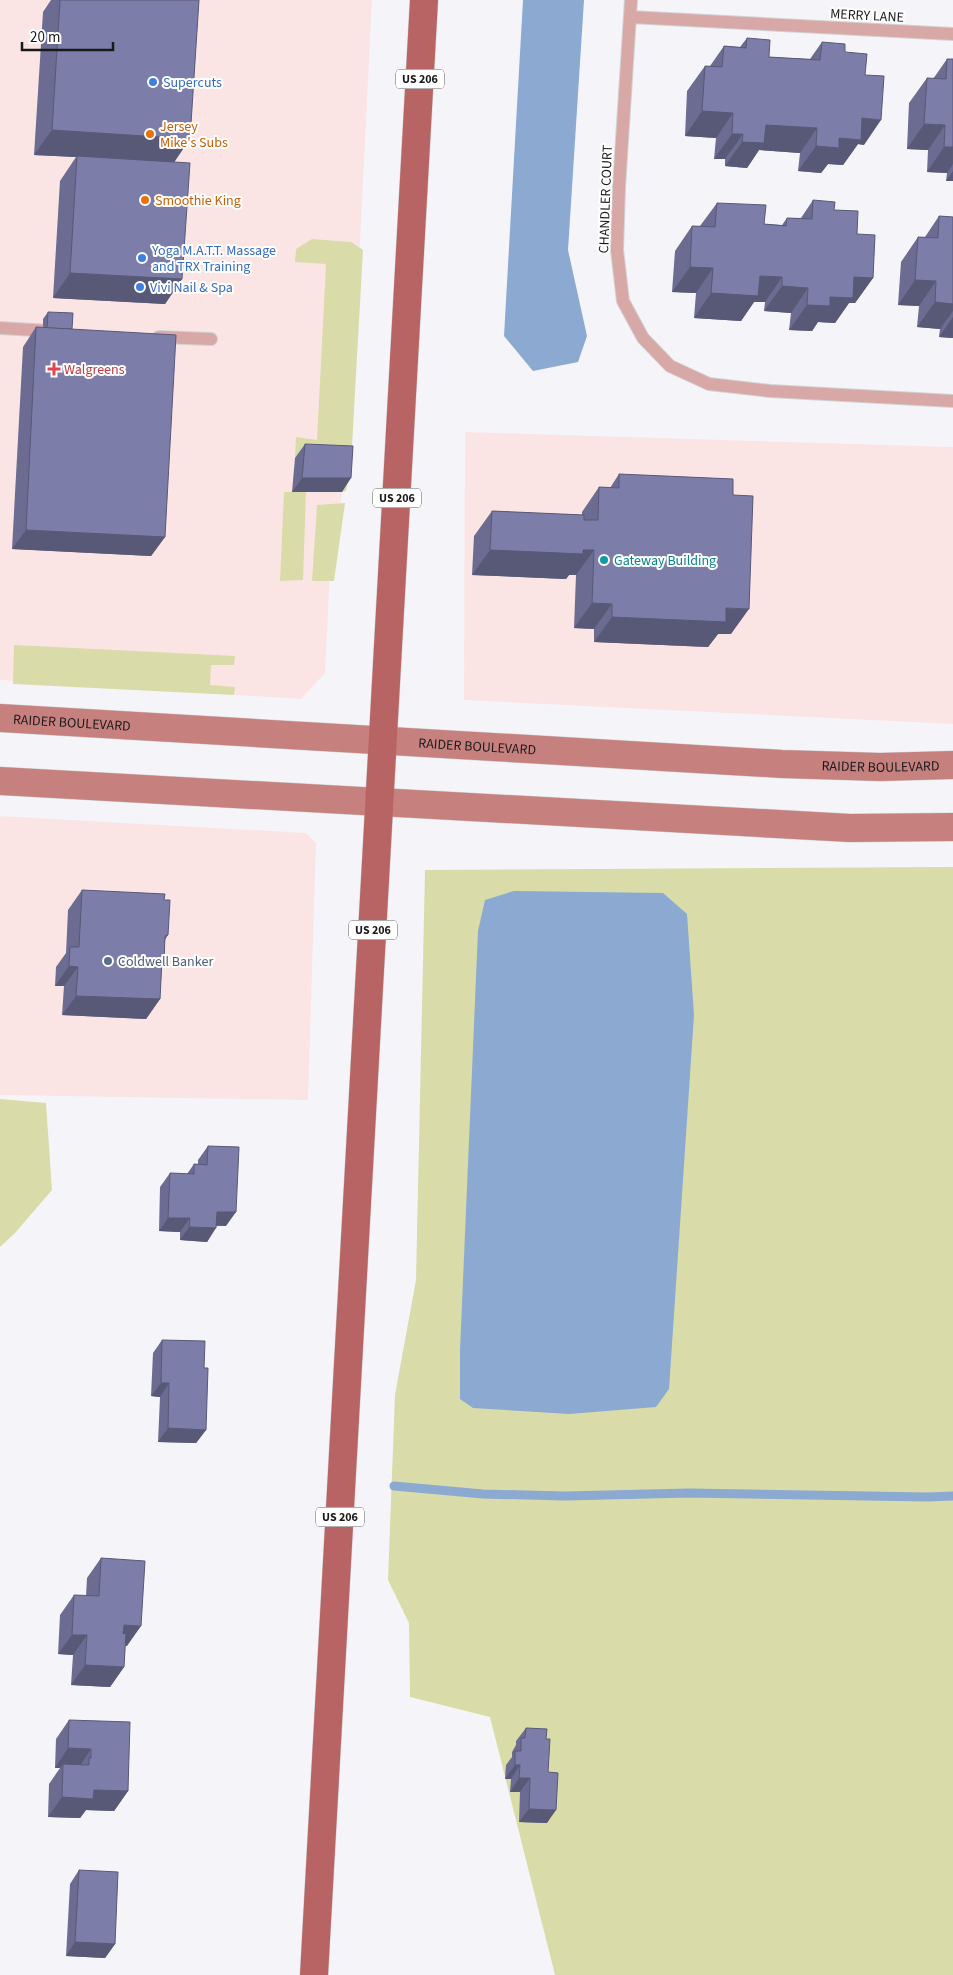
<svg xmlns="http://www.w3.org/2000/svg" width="953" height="1975" font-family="'Source Sans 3',sans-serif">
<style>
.commercial{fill:#fbe5e4}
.green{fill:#d9dca9}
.water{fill:#8ba9d1}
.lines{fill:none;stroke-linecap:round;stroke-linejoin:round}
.stream{stroke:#8ba9d1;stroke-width:9}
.lane-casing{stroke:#d2d2d5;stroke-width:14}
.secondary-casing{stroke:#d2d2d5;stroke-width:29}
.primary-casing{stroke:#d2d2d5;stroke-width:29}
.lane{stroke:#d8a8a6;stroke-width:12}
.secondary{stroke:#c6817f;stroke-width:28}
.primary{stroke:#b86464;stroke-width:28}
.wall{fill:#6c6c92}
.shaded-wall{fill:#585877}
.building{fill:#7d7daa;stroke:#585877}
.shop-dot{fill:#3f7fe0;stroke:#fff;stroke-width:2}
.food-dot{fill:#e8710a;stroke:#fff;stroke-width:2}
.health-dot{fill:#e0444e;stroke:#fff;stroke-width:2}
.culture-dot{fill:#0f9aa8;stroke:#fff;stroke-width:2}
.service-dot{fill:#5c6f8a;stroke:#fff;stroke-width:2}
.labels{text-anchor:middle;stroke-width:4;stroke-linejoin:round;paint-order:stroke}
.shield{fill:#fff;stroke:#5f5f5f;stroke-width:1}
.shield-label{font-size:12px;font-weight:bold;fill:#1a1a1b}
.street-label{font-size:14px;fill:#1a1a1b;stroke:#fff}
.shop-label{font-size:14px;fill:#366cbe;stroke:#fff;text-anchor:start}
.food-label{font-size:14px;fill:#c56008;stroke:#fff;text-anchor:start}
.health-label{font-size:14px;fill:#be3a42;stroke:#fff;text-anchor:start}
.culture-label{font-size:14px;fill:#0d838f;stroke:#fff;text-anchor:start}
.service-label{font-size:14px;fill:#4e5e75;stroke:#fff;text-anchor:start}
</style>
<rect width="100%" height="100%" fill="#f5f5f9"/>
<!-- commercial -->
<g class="commercial">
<path d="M0,0H372L350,444L330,571L325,673L301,699L0,680Z"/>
<path d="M465,432L953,447V724L464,700Z"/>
<path d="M0,816L306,833L316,843L308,1100L0,1095Z"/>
</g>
<!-- green -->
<g class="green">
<path d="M312,239L351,242L363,250L351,464L346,491L342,492L343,460L295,458L296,437L317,440L326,264L295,262L296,249Z"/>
<path d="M284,492H306L303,580L280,581Z"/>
<path d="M345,503L334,581H312L317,505Z"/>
<path d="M14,645L235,656L234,665H211L210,685L235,687L234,695L13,684Z"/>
<path d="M953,867V1975H555L490,1717L410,1697L409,1623L388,1580L395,1395L416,1280L425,870Z"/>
<path d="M0,1099L46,1103L52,1190L15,1233L0,1247Z"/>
</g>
<!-- water -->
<g class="water">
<path d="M523,0H584L568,250L587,336L578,362L533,371L504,336Z"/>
<path d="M514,891L663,893L687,914L694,1015L669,1389L656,1407L569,1414L473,1408L460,1399V1350L478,931L485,900Z"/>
</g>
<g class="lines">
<!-- stream -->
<path class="stream" d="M394,1486L483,1494L565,1496L689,1493L928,1497L953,1496"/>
<!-- lane casing -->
<g class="lane-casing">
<g id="lane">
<path d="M631,0L619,187L617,250L623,301L643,338L670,366L709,384L770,391L953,401"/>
<path d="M630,17L953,34"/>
<path d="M0,328L51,331"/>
<path d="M159,337L211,339"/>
</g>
</g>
<!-- secondary casing -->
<g class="secondary-casing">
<g id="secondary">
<path id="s1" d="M0,718L782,764L880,767L953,765"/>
<path d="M0,781L850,828L953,827"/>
</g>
</g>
<!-- primary casing -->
<g class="primary-casing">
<path id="primary" d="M314,1975L424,0"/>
</g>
<!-- lane -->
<use href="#lane" class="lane"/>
<!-- secondary -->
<use href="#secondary" class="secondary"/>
<!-- primary -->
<use href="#primary" class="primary"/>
</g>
<!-- wall -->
<g class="wall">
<path d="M51,0H199L174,162L182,279L165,304L53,298L60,181L76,157L34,155L43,12Z"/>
<path d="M747,38L769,57L810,59L822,42L845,52L865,75L864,145L858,144L843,165L828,164L821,173L798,171L800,153L759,150L747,168L725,166V159H714L716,138L685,136L687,91L705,66H710L724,46L740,47Z"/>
<path d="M947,59H953V181H946L947,173L927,172L928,150L907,149L909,103L927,78L933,79Z"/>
<path d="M813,200L834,210L857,234L873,278L855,303H849L835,323L818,322L812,331L789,330L791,313L764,311L765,302H754L741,321L694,318L696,293L672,292L675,251L692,226H700L717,203L764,224L782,225L787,218H801Z"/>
<path d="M939,216L953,217V338L939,337L940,329L917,327L919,306L898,305L901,262L918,237H925Z"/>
<path d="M48,312L72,329L165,537L151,556L12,549L23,347L36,327L43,328V319Z"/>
<path d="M305,444L342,492H292L295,458Z"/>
<path d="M619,474L731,634H718L708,647L594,642V629L574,628L576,575H569L566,579L472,575L474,536L492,511L582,515V512L599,487L610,488Z"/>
<path d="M82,890L164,900L168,935L165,940L164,960L161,964L160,999L146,1019L62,1015L64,986H55L56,967L66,953L68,910Z"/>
<path d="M208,1146L226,1226H216L207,1242L180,1240V1232L159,1231L160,1187L170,1173L187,1174L194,1164H198V1160Z"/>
<path d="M162,1340L204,1368L206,1430L196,1443L158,1442L160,1397L151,1396L153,1353Z"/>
<path d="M101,1558L127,1646H125L124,1667L110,1687L71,1685L73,1655L58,1654L60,1615L74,1595L86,1596L87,1578Z"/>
<path d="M69,1720L128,1791L114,1811L86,1810L80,1818L48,1817L49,1784L60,1768H55L56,1739Z"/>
<path d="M526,1728L547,1823L519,1822L520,1792H510L511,1779H505L506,1765L512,1757V1752L516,1745V1741Z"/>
<path d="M79,1870L115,1944L105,1958L66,1956L70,1884Z"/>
</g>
<!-- shaded-wall -->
<g class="shaded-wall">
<path d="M702,111L733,113L716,138L685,136Z"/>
<path d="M862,118L881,120L864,145L858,144L843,165L828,164L821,173L798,171L816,146Z"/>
<path d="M924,124L945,125L928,150L907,149Z"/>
<path d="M766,125L817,128L800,153L759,150L747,168L725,166L742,142Z"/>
<path d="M52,130L190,139L173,164L77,156L76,157L34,155Z"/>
<path d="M732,134H743L725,159H714Z"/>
<path d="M944,147H953V164L947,173L927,172Z"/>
<path d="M953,171V181H946Z"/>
<path d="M690,267L713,268L696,293L672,292Z"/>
<path d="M70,273L182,279L165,304L53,298Z"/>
<path d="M760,276L782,277L765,302H754L741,321L694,318L711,293Z"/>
<path d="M854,277L873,278L855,303H849L835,323L818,322L812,331L789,330L807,305Z"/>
<path d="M915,280L936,281L919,306L898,305Z"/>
<path d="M782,286L808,288L791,313L764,311Z"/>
<path d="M935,302L953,304V311L940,329L917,327Z"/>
<path d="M953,317V338L939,337Z"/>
<path d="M302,478H351L342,492H292Z"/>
<path d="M26,530L165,537L151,556L12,549Z"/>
<path d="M490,550H594L576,575H569L566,579L472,575Z"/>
<path d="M592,603L612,604L594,629L574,628Z"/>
<path d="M726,608L749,609L731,634H718L708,647L594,642L612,617Z"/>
<path d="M69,966L78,967L64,986H55Z"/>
<path d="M76,996L160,999L146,1019L62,1015Z"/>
<path d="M217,1212H236L226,1226L207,1225Z"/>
<path d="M168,1218H190L180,1232L159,1231Z"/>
<path d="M189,1227L216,1228L207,1242L180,1240Z"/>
<path d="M161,1383H169L160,1397L151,1396Z"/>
<path d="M168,1428L206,1430L196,1443L158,1442Z"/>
<path d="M124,1625L141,1626L127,1646L110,1645Z"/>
<path d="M72,1635H87L73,1655L58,1654Z"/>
<path d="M85,1665L124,1667L110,1687L71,1685Z"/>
<path d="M68,1748L91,1749L78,1769L63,1764L60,1768H55Z"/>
<path d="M515,1765H520L511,1779H505Z"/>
<path d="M519,1778H530L520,1792H510Z"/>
<path d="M94,1790L128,1791L114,1811L86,1810L80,1818L48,1817L62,1797Z"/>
<path d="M529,1809L556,1810L547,1823L519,1822Z"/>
<path d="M75,1942L115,1944L105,1958L66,1956Z"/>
</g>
<!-- building -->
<g class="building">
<path d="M60,0H199L190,139L52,130Z"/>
<path d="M747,38L770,40L769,57L820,60L822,42L845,44V52L867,54L865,75L884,76L881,120L862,118L861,140L839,138V148L816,146L817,128L766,125L764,143L742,142L743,134H732L733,113L702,111L705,66L722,67L724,46L746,48Z"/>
<path d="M947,59H953V147H944L945,125L924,124L927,78L946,79Z"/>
<path d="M77,156L190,163L182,279L70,273Z"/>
<path d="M813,200L835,202L834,210L858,211L857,234L875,235L873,278L854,277L853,298L830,297V306L807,305L808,288L782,286V277L760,276L758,296L711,293L713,268L690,267L692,226L715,227L717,203L766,205L764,224L786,226L787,218L812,219Z"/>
<path d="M939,216L953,217V304L935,302L936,281L915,280L918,237L938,238Z"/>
<path d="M48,312L73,313L72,329L47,328Z"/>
<path d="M36,327L176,335L165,537L26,530Z"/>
<path d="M305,444L353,446L351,478H302Z"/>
<path d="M619,474L733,479V495L753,496L749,609L726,608V622L612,617V604L592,603L594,550H583V554L490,550L492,511L584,515V520H598L599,487L619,488Z"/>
<path d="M82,890L165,894L164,900H170L168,935L165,936L164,960H162L160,999L76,996L78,967L69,966L70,947H79Z"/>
<path d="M208,1146L239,1147L236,1212H217L216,1228L189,1227L190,1218H168L170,1173L194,1174V1164L207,1165Z"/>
<path d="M162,1340L205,1341L204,1368H208L206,1430L168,1428L169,1383H161Z"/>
<path d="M101,1558L145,1561L141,1626L124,1625L123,1634L126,1633L124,1667L85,1665L87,1635H72L74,1595L99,1596Z"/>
<path d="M69,1720L130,1722L128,1791L94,1790L93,1799L62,1797L63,1764L89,1765V1758H91V1749L68,1748Z"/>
<path d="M526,1728L547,1729L546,1739H550L548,1772L558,1773L556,1810L529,1809L530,1778H519L520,1765H515V1751H521V1738H525Z"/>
<path d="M79,1870L118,1872L115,1944L75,1942Z"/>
</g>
<!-- markers -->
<g class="shop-dot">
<circle cx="153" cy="82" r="5"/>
<circle cx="142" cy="258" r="5"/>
<circle cx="140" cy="287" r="5"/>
</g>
<g class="food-dot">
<circle cx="150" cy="134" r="5"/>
<circle cx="145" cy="200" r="5"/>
</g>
<path class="health-dot" d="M51.5 361.5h5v5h5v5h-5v5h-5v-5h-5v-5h5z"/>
<circle class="culture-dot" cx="604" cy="560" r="5"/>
<circle class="service-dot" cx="108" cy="961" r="5"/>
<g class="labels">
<!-- shield labels -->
<g class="shield">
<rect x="396" y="69.5" width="48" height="19" rx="4"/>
<rect x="373" y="488.5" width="48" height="19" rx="4"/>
<rect x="349" y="920.5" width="48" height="19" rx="4"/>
<rect x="316" y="1507.5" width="48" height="19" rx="4"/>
</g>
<g class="shield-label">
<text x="420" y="83">US 206</text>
<text x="397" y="502">US 206</text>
<text x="373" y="934">US 206</text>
<text x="340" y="1521">US 206</text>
</g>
<!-- street labels -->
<g class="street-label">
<text transform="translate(867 15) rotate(3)" y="5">MERRY LANE</text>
<text transform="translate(605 199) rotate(-88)" y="5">CHANDLER COURT</text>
<text dy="5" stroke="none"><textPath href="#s1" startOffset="72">RAIDER BOULEVARD</textPath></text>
<text dy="5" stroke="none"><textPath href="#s1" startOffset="478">RAIDER BOULEVARD</textPath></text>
<text dy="5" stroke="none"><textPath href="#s1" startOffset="882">RAIDER BOULEVARD</textPath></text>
</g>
<!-- shop labels -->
<g class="shop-label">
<text x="163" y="87">Supercuts</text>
<text x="152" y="255">Yoga M.A.T.T. Massage<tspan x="152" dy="16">and TRX Training</tspan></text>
<text x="150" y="292">Vivi Nail &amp; Spa</text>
</g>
<!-- food labels -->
<g class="food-label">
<text x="160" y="131">Jersey<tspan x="160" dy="16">Mike's Subs</tspan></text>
<text x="155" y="205">Smoothie King</text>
</g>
<!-- health labels -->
<g class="health-label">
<text x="64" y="374">Walgreens</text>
</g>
<!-- culture labels -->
<g class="culture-label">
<text x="614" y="565">Gateway Building</text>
</g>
<!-- service labels -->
<g class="service-label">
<text x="118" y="966">Coldwell Banker</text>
</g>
</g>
<!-- scale -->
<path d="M22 42v8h91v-8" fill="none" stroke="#1a1a1b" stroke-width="2.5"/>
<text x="30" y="42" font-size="15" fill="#1a1a1b" stroke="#ffffff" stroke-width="4" paint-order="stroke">20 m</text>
</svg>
